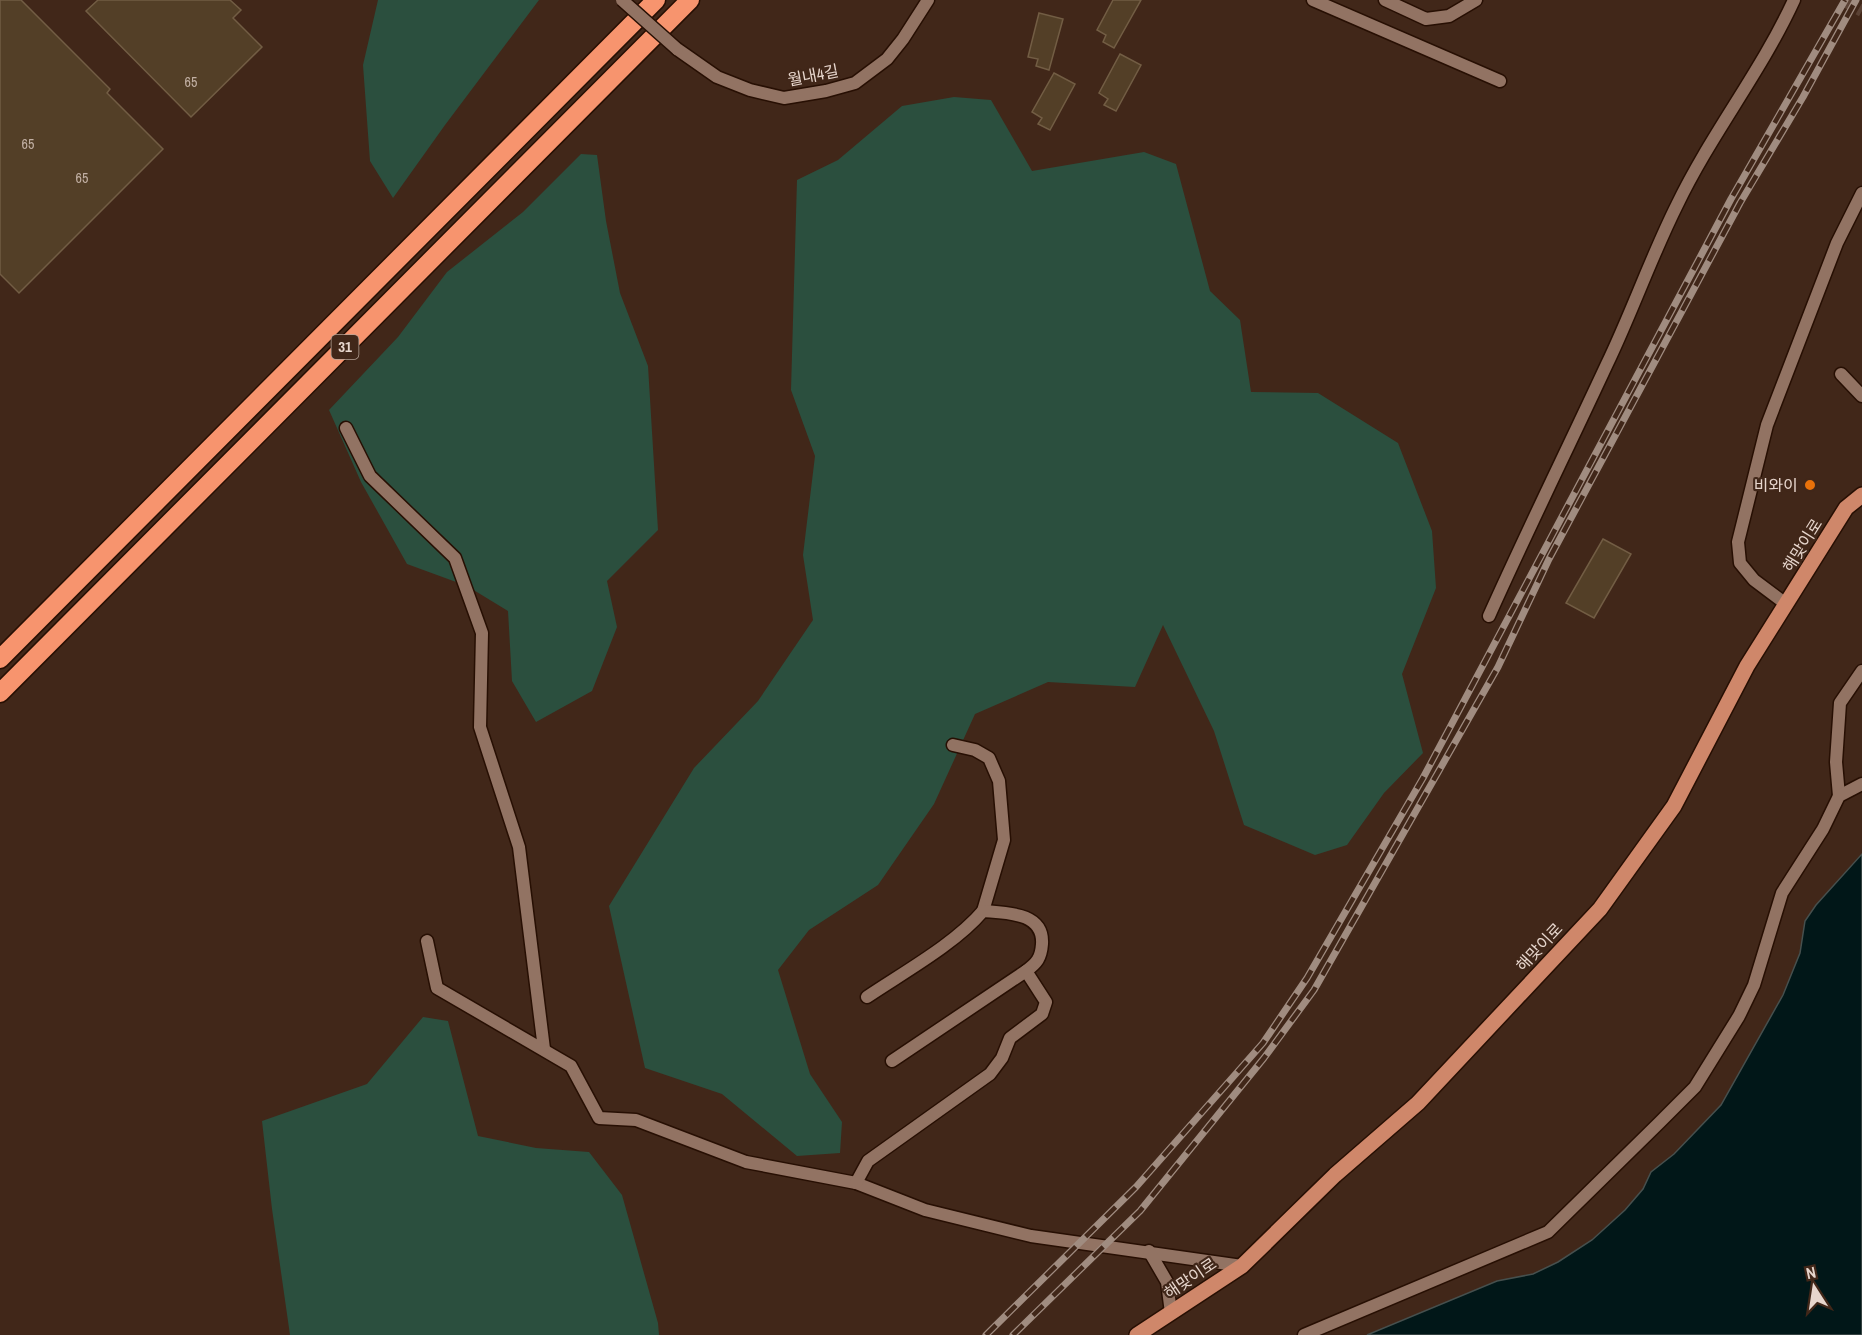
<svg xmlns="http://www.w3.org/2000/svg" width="1862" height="1335" font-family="'Archivo Narrow','Noto Sans KR',sans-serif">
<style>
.green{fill:#2b4f3e}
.water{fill:#011718;stroke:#46504e;stroke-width:1.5}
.building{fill:#533f27;stroke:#725d44;stroke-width:1.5}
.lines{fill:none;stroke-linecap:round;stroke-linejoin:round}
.street-tunnel{stroke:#5a4134;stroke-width:12;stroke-dasharray:12 6;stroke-linecap:butt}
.street-casing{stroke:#270f03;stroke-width:15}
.primary-casing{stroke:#270f03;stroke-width:18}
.highway-casing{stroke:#270f03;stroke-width:21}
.street{stroke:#927363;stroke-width:12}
.primary{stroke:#cf876a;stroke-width:15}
.highway{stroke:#f7946e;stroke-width:18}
.rail-casing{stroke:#a08c80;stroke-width:7}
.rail{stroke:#412719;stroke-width:4.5;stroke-dasharray:14;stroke-linecap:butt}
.street-bridge-casing{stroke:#270f03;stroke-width:15;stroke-linecap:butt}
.street-bridge{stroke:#927363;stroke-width:12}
.food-dot{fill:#e8710a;stroke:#412719;stroke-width:2}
.labels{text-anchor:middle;stroke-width:4.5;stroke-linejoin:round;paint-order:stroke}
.number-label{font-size:14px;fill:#c2b0a4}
.shield{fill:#412719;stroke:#b5a297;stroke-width:1.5}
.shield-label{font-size:15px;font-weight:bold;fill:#e7d6cd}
.street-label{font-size:16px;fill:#e7d6cd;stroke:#412719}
.poi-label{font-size:16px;fill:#e7d6cd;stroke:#412719;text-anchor:end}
</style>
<rect width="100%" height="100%" fill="#412719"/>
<!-- green -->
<g class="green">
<path d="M378,0H539L445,125L393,198L370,161L363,65Z"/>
<path d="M954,97L991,100L1032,171L1144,152L1176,164L1210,291L1240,320L1251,392L1318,393L1398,443L1432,531L1436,588L1402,674L1423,753L1384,793L1347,845L1315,855L1244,825L1214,731L1163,625L1135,687L1048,682L975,714L934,804L878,885L809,930L778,970L810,1074L842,1122L840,1153L797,1156L722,1094L645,1068L609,906L694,768L758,701L813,620L803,555L815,456L791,390L797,180L838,160L902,106Z"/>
<path d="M581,154L597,155L606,221L620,293L648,366L658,530L607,581L617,627L592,691L536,722L512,681L508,611L467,586L407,564L361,482L329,410L398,337L447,272L523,212Z"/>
<path d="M423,1017L448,1021L478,1136L536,1148L589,1152L622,1195L658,1323L659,1335H290L272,1209L262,1121L367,1084Z"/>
</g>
<!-- water -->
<path class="water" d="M1862,854V1335H1367L1497,1281L1533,1274L1558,1262L1592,1240L1625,1210L1643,1189L1651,1172L1674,1154L1721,1105L1783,995L1800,953L1805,921L1816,905Z"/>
<!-- building -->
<g class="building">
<path d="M0,0H21L110,89L107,93L163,149L19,293L0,274Z"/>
<path d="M98,0H230L241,10L233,18L262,47L191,117L86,11Z"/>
<path d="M1113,0H1141L1114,48L1103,42L1106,35L1097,30Z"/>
<path d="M1039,13L1063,19L1049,70L1036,66L1038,59L1028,57Z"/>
<path d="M1120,54L1141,65L1116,111L1104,105L1108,99L1099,93Z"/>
<path d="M1054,73L1075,84L1050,130L1038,124L1042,118L1032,112Z"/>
<path d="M1603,539L1631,554L1594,618L1566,603Z"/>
</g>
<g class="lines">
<!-- street-tunnel -->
<path class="street-tunnel" d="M1843,0L1862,11"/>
<!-- street casing -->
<g class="street-casing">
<g id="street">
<path d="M1313,0L1500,81"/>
<path d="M1385,0L1426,19L1449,16L1476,0"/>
<path d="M677,49L717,77L750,90L784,98L826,91L855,83L887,59L903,39L928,0"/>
<path d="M1841,374L1862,396"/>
<path d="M346,428L370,476L455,558L482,633L480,727L519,847L544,1049"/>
<path d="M1786,604L1754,580L1740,563L1738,542L1767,425L1837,243L1862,193"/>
<path d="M1489,616C1527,531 1568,448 1607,364C1632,312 1651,257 1677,205C1711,134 1761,72 1794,0"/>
<path d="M953,745L975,750L989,758L999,781L1004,840L983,911"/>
<path d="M1839,796L1836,762L1840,703L1862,671"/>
<path d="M427,941L437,988L571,1066L599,1118L636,1120L746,1162L856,1183L925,1210L1031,1236L1242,1266"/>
<path d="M867,997C904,972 955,944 983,911C1006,913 1044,912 1042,944C1041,958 1037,963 1026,971"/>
<path d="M856,1183L868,1161L990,1074L1002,1058L1010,1038L1042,1014L1046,1002L1026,971L892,1061"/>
<path d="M1149,1251L1167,1282L1171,1313"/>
<path d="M1304,1335L1548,1232L1659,1123L1695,1087L1739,1016L1754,985L1782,893L1823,829L1839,796L1862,784"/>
</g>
</g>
<!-- primary casing -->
<g class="primary-casing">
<path id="primary" d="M1137,1335L1242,1266L1335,1175L1418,1103L1600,909L1674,806L1747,666L1846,508L1862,495"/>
</g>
<!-- highway casing -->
<g class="highway-casing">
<g id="highway">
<path d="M0,659L656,0"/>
<path d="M0,693L690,0"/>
</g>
</g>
<!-- street -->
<use href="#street" class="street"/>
<!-- primary -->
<use href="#primary" class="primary"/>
<!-- highway -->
<use href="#highway" class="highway"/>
<!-- rail casing -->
<g class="rail-casing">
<g id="rail">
<path d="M986,1335L1136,1187L1263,1043L1307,978L1423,778L1731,199L1845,0"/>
<path d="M1013,1335L1140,1211L1264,1058L1314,990L1498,667L1549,559L1740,203L1803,97L1856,0"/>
</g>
</g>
<!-- rail -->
<use href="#rail" class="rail"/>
<!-- street-bridge casing -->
<g class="street-bridge-casing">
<path id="street-bridge" d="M622,0L677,49"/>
</g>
<!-- street-bridge -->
<use href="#street-bridge" class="street-bridge"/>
</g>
<!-- markers -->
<circle class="food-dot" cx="1810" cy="485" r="6"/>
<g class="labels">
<!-- number labels -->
<g class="number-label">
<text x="191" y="87">65</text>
<text x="28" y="149">65</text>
<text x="82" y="183">65</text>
</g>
<!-- shield labels -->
<rect class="shield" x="331.5" y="335" width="27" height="24" rx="4.5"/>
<g class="shield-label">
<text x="345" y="352">31</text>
</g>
<!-- street labels -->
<g class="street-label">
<text transform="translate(813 75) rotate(-11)" y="6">월내4길</text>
<text transform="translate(1802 545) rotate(-58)" y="6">해맞이로</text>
<text transform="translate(1539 947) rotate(-47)" y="6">해맞이로</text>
<text transform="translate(1190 1278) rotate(-34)" y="6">해맞이로</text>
</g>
<!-- poi labels -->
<g class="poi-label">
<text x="1798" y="491">비와이</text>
</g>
</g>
<!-- north arrow -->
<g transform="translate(1814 1287) rotate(348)" stroke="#412719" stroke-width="4.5" paint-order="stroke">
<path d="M0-4.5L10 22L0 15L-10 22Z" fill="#e7d6cd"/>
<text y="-9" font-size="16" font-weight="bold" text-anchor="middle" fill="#e7d6cd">N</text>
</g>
</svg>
